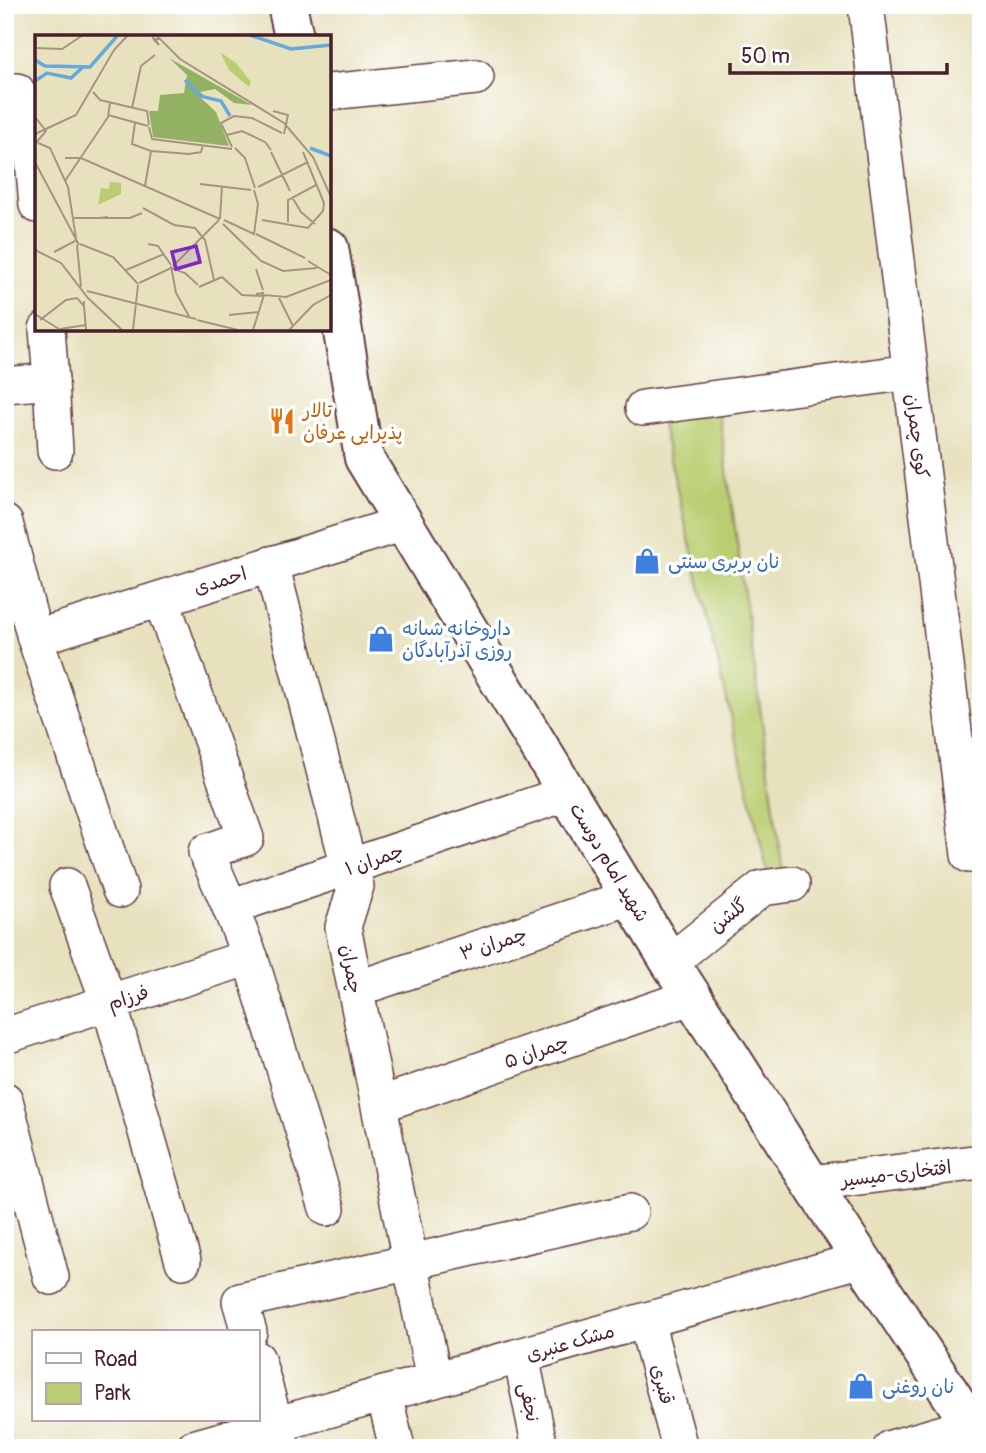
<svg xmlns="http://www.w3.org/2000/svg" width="986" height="1453" font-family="Pangolin,'Playpen Sans Arabic',sans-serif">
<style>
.green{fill:#bace71;stroke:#82764e;stroke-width:2}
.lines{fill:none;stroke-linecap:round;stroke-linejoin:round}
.minor-casing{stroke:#623c41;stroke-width:38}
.major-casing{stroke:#623c41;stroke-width:42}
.minor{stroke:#fff;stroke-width:35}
.major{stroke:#fff;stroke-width:38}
.labels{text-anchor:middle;stroke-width:7;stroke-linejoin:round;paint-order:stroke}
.food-label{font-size:19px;fill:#c56008;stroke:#fff;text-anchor:start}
.street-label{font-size:19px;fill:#4a1f2b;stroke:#fff}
.shop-label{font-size:19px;fill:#366cbe;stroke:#fff;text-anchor:start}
.inset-river{fill:none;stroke:#66a9db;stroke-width:3.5}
.inset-road{fill:none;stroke:#a89383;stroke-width:2}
.view{fill:#7b2cbf;fill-opacity:0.15;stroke:#7b2cbf;stroke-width:3.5}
.inset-edge{fill:none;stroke:#4a1f2b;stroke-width:3.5}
</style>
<rect width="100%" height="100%" fill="#fff"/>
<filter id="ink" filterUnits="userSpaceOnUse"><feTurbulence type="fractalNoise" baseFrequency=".0143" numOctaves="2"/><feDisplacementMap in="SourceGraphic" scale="14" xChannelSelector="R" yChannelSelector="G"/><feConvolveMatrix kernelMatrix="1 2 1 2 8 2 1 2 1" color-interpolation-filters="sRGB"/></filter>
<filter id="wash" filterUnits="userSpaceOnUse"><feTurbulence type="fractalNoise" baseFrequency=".00686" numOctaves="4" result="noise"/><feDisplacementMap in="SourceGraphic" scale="28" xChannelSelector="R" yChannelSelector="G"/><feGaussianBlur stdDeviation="1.57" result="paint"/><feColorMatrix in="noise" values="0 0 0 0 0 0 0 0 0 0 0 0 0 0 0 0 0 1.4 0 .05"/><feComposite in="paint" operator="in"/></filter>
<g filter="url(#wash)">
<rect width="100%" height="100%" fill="#e7e1be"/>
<!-- green -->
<path class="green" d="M719,413L783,872L768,874L661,421Z"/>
</g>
<g filter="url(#ink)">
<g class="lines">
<!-- minor casing -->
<g class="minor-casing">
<g id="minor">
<path d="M866,5L969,855L981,854"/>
<path d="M17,91L30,124L37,205"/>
<path d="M329,92L476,77"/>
<path d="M51,381L55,451"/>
<path d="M5,385L51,381L47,329"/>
<path d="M643,408L910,372"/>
<path d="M5,523L35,638L120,890"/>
<path d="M271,564L349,867L356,886L343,927L434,1380"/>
<path d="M161,599L246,838L206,852L230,907"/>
<path d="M35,638L404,523"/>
<path d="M67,886L109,1003L183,1261"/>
<path d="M670,962L762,888L792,884"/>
<path d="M356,989L631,897"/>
<path d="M5,1036L250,957"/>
<path d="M5,1100L51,1277"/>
<path d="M379,1105L693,996"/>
<path d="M811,1183L981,1162"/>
<path d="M327,1208L250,957L230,907L568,793"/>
<path d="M646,1321L680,1448"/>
<path d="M249,1332L240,1301L630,1212"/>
<path d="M521,1356L540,1448"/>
<path d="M257,1359L282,1448"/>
<path d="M384,1394L397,1448"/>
<path d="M193,1448L863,1259"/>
<path d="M891,1448L971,1425"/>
</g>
</g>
<!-- major casing -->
<g class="major-casing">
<g id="major">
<path d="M287,5L294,37"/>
<path d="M329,248L364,458L670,962L811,1183L981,1440"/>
</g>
</g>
<!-- minor -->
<use href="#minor" class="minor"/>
<!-- major -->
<use href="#major" class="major"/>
</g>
</g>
<!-- icons -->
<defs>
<g id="restaurant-bare" transform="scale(2.1)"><path d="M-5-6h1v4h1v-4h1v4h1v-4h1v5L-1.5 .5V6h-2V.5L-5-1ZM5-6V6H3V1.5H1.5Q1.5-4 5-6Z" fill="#e8710a" stroke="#fff" stroke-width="2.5" paint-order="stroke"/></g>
<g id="shop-bare" transform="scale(2.1)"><path d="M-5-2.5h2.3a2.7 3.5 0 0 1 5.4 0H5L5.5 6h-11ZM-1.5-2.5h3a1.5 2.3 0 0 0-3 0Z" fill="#3f7fe0" stroke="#fff" stroke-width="2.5" paint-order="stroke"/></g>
</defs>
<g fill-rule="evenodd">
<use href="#restaurant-bare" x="282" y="421"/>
<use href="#shop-bare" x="647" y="561"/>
<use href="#shop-bare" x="381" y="639"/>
<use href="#shop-bare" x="861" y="1386"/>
</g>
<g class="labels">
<!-- food labels -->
<g class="food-label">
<text x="303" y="417">تالار<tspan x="303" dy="22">پذیرایی عرفان</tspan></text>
</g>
<!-- street labels -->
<g class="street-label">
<text transform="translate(918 436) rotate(83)" y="7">کوی چمران</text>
<text transform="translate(220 580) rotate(-17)" y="7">احمدی</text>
<text transform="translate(374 859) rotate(-19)" y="7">چمران ۱</text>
<text transform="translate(610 862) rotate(59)" y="7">شهید امام دوست</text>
<text transform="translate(728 915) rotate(-39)" y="7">گلشن</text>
<text transform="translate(493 943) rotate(-18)" y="7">چمران ۳</text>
<text transform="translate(352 969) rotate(79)" y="7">چمران</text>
<text transform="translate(128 997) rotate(-18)" y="7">فرزام</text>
<text transform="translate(536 1051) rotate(-19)" y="7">چمران ۵</text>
<text transform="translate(896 1173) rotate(-7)" y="7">افتخاری-میسیر</text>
<text transform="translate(570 1342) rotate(-16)" y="7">مشک عنبری</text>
<text transform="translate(663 1384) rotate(75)" y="7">قنبری</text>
<text transform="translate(530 1402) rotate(78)" y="7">نجفی</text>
</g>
<!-- shop labels -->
<g class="shop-label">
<text x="668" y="568">نان بربری سنتی</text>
<text x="402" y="635">داروخانه شبانه<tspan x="402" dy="22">روزی آذرآبادگان</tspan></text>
<text x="882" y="1393">نان روغنی</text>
</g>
</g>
<!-- overview -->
<g transform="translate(35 35)">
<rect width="296" height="296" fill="#e7e1be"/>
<path d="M185,17L201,28L216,47L214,52L194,35ZM75,147L86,148V159L63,170L66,153L74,154Z" fill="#bace71"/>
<path d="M134,23L217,70L199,68L180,54L165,57L169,60L166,63L181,77L194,111L118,102L114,76H123L125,60L149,58L152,40Z" fill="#93b163"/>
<path class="inset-river" d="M215,0L256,14L296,10M0,25L10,31L55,32L83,0M150,45L165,61L186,66L195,81M0,46L12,38L36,43L47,33M275,113L296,121"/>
<path class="inset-road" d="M117,0L119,5L124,10L120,4H125M121,0L145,24L249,88L278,122L296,162M0,13L27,14L48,0M58,57L65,65L112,76L114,90M97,73L106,31L120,20M238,76L253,80L249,99M73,80L113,91M0,82L11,96L0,109M100,88L97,109L116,116L154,119L166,117L168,110M114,92L117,104L197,114M0,99L41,80L79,15L93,0M192,100L207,96L230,107L236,115M3,108L15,113L33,152L41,203M197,112L186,88L199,81L217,83L247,98M200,113L210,123L220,153M236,117L255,156M30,123H46L185,184M0,127L44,210L40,204M30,146L73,82L75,68M165,149L216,155M110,151L116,116M223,152L273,127M257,162L266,177L280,189M108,173L139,190L160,193L170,205L179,245M296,176V201M73,182L64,183H95L107,178M39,183H64M185,184L187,151M189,185L219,199L223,169L219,155M227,185L273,193L288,176L289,168L268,117M253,187V165L281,150M188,189L226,226L248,236L282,233M221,199L270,223M45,209L78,222L103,249M113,209L123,211L136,230M42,210L46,252M0,215L26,228L53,263L87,295M19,217L40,206M273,226L296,240M136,231L141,258L155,283M138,231L184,185M221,234L228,255M91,235L129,219M104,248L136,233L150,238L163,250M164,252L187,242L207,260L227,261L228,258L221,259M52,256L161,284M243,261L258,291M49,271L51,295M0,279L24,294M194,280L224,277M5,285L31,265L42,263L49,271V266M162,285L203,295M25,294L51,290M98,295L103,250M218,295L229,260L251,262L296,245M254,295L278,270L296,260"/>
<path class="view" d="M161,211L165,227L141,234L137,217Z"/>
<rect width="296" height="296" class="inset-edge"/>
</g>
<!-- margin -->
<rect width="986" height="1453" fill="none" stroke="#fff" stroke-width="28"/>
<!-- legend -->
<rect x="32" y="1330" width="228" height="91" fill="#ffffff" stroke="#b7a5aa" stroke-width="2"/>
<rect x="46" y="1353" width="35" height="10" fill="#ffffff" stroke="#b7a5aa" stroke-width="2"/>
<text x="94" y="1366" font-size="21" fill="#4a1f2b">Road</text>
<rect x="46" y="1383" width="35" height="21" fill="#bace71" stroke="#b7a5aa" stroke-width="2"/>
<text x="94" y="1400" font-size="21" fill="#4a1f2b">Park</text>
<!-- scale -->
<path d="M730 63v10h217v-10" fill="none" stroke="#4a1f2b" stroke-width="3.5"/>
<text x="741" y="63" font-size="21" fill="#4a1f2b" stroke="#ffffff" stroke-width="5" paint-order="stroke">50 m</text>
</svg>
